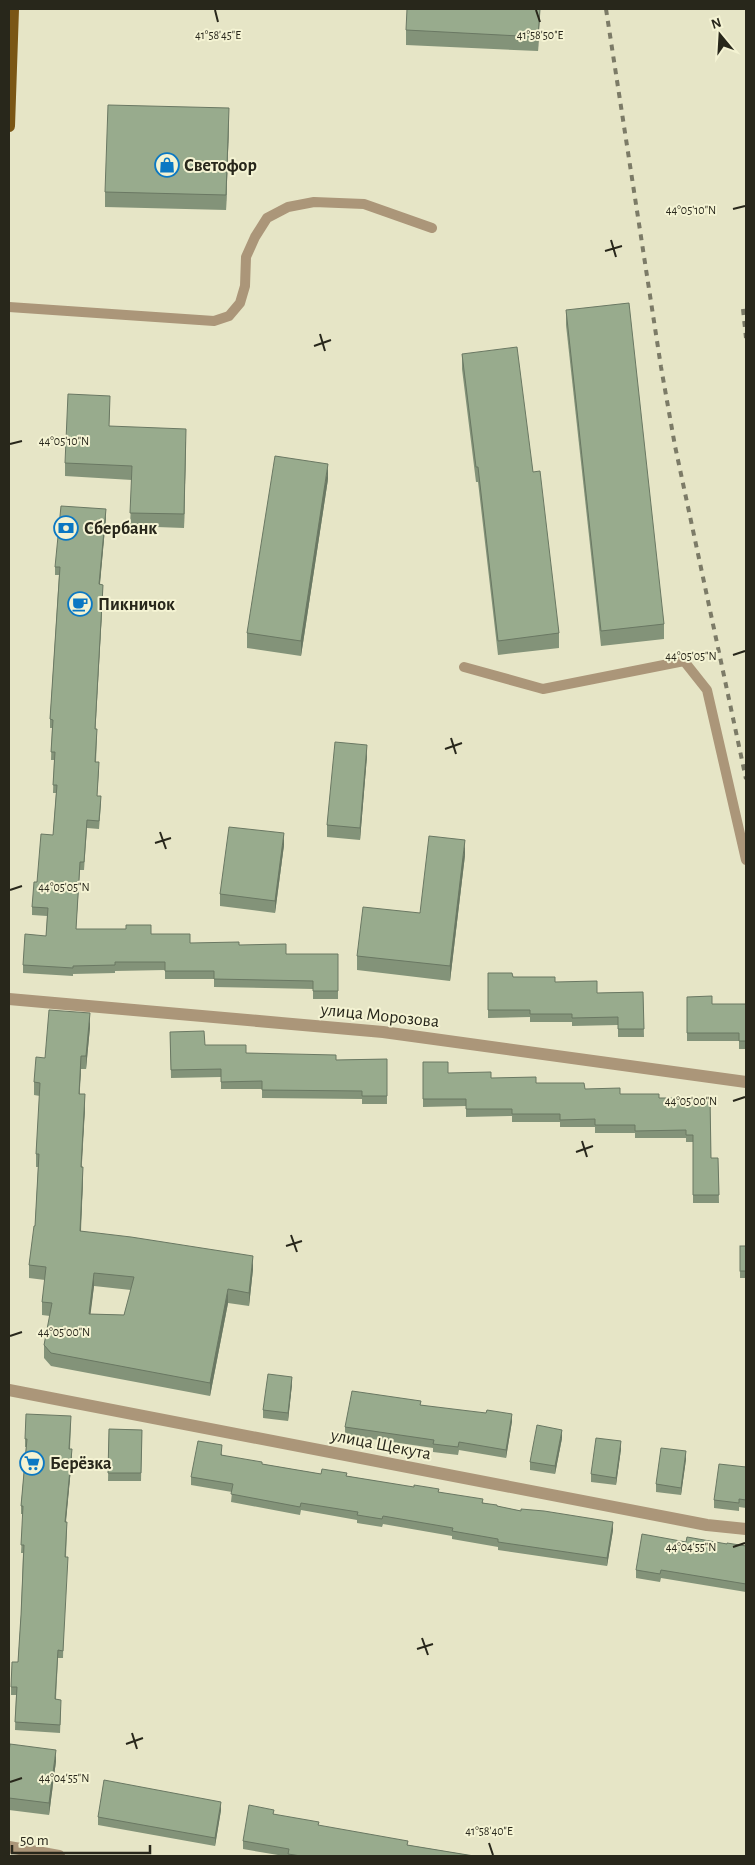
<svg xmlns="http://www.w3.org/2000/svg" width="755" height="1865" font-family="'Alegreya Sans',sans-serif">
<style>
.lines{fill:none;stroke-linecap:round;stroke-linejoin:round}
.service{stroke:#ab9679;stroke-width:10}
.minor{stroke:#ab9679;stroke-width:12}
.primary{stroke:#7a5615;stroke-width:12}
.rail{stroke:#7c7b67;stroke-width:4;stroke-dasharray:6 6;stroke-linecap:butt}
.wall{fill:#839379;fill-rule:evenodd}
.shaded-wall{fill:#6a7863}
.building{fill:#98ab8d;stroke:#6a7863;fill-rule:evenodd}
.ticks{fill:none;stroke:#28271b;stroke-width:2}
.labels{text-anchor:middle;stroke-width:4;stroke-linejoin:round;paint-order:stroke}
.poi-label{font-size:18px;font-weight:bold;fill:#28271b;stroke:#f4f3d3;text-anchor:start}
.street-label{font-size:18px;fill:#28271b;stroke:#f4f3d3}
.ticks-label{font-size:12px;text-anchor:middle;fill:#28271b;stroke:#f4f3d3;stroke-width:4;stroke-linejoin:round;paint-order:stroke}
</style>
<rect width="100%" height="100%" fill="#e6e5c6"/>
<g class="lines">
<!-- service -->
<g class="service">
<path d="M9,307L214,321L229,316L240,303L245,286L246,257L255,237L267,218L288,207L314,202L364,204L432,228"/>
<path d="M464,667L543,689L684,661L707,690L746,860"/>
</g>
<!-- minor -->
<g class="minor">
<path d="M9,999L383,1032L746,1082"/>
<path d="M9,1390L707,1525L746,1529"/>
<path d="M9,1847L59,1856"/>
</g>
<!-- primary -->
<path class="primary" d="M9,126L13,9"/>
<!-- rail -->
<g class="rail">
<path d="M606,9L661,367L675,446L746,779"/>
<path d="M743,309L746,338"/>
</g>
</g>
<!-- wall -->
<g class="wall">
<path d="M540,9L538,51L406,45V30Z"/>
<path d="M229,123L226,210L105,207V192Z"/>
<path d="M566,310L664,624V639L601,646L566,325Z"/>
<path d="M462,354L533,472L559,633V648L498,655L478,482H476L462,369Z"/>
<path d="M110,410L109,426L186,442L184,528L130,526L132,480L65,476V463Z"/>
<path d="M328,479L301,656L247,648V633Z"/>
<path d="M106,517L100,584L103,593L95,729L97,737L96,762L99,771L97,796L101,804L99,829L87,828L84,870H80L76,929L151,934L190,943L239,945L286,954H338V999H313V989L214,987V979H165V970L115,971V973L73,974V976L23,973V965L46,936L47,916L32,915V907L37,882L53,835L56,793H53L54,760H51L52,728H50V719L59,575H55V567Z"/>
<path d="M367,756L360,840L327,837V825Z"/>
<path d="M284,845L275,913L220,906V894Z"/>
<path d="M465,855L450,981L357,970V956L420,913Z"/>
<path d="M488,973L513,977L555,982L597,993L643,992L644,1037H618V1025L572,1026V1022H530V1017L488,1018Z"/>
<path d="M687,997L712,1004H746V1049H739V1041H687Z"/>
<path d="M90,1027L86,1069H81L79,1094L85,1108L81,1167L83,1180L81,1231L253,1269L249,1306L228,1303L210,1396L51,1366L44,1358V1345L50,1316L42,1315V1302L45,1280L29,1278V1265L35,1226L38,1167H36V1154L40,1096L34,1095V1082L45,1058ZM94,1286L131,1290L124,1315L90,1314Z"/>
<path d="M170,1032L205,1045L246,1053L336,1060L387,1059V1104H362V1099L262,1098V1089H221V1077L171,1078Z"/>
<path d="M423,1062L448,1073L585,1089L620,1094L659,1098H710L711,1158H718L719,1203H693V1142H686V1138H635V1133H595V1127H560V1122H512V1116L466,1117V1106L423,1107Z"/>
<rect x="740" y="1246" width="6" height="32"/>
<path d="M292,1384L288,1421L263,1418V1410Z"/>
<path d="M421,1405L512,1421L506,1458L459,1450L458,1455L433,1452V1448L345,1435V1427Z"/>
<path d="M71,1424L70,1449L72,1457L66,1522L67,1530L66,1557L63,1658H58L56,1699L61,1708L60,1733L15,1730L16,1695H11V1687L18,1662L21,1615L23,1553H21L23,1514H21V1506L26,1447H25V1439Z"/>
<path d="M109,1429L142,1430L141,1481H108Z"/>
<path d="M562,1438L555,1474L530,1470V1462Z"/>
<path d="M621,1449L616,1485L591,1482V1474Z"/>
<path d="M222,1453V1455L262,1464L321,1474L347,1476L439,1492L497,1506L613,1530L607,1566L498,1550V1547L452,1539V1536L383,1524L382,1527L357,1523V1520L301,1510L300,1515L231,1502L232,1492L191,1485V1477Z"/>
<path d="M686,1459L681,1495L656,1492V1484Z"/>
<path d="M746,1467V1508L739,1507V1511L714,1508V1500Z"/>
<path d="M686,1542L727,1544L746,1546V1592L661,1578L660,1582L636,1578V1570Z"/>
<path d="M9,1752L56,1761L49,1815L9,1810Z"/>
<path d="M221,1810L215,1846L98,1825V1817Z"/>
<path d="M274,1815L319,1826L408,1845L474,1856H284L243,1849V1841Z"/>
</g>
<!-- shaded-wall -->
<g class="shaded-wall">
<path d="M540,9L538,51V37Z"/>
<path d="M229,108V123L226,210V195Z"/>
<path d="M186,429V442L184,528V514Z"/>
<path d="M328,464V479L301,656V641Z"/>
<path d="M106,509V517L99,593V584Z"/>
<path d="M103,585V593L95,737V729Z"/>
<path d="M367,745V756L360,840V828Z"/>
<path d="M284,833V845L275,913V901Z"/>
<path d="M465,840V855L450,981V966Z"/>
<path d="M90,1013V1027L86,1069V1056Z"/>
<path d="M81,1056V1069L79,1107V1094Z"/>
<path d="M85,1094V1108L81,1180V1167Z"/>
<path d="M83,1167V1180L80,1244V1231Z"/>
<path d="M253,1256V1269L249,1306V1293Z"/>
<path d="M94,1273V1286L89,1327V1314Z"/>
<path d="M228,1289V1303L210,1396V1383Z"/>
<path d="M292,1377V1384L288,1421V1413Z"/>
<path d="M512,1414V1421L506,1458V1450Z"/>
<path d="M562,1430V1438L555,1474V1466Z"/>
<path d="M621,1441V1449L616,1485V1478Z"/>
<path d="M72,1449V1457L65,1530V1522Z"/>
<path d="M686,1451V1459L681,1495V1488Z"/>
<path d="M613,1522V1530L607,1566V1558Z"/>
<path d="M56,1750V1761L49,1815V1803Z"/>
<path d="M221,1802V1810L215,1846V1838Z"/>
</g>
<!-- building -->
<g class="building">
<path d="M407,9H540L538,37L406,30Z"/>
<path d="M108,105L229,108L226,195L105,192Z"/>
<path d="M629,303L664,624L601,631L566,310Z"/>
<path d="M517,347L533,472L540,471L559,633L498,641L478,467H476L462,354Z"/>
<path d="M68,394L110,396L109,426L186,429L184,514L130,513L132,466L65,463Z"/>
<path d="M275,456L328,464L301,641L247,633Z"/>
<path d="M61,506L106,509L99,584L103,585L95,729H97L95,762H99L97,796H101L99,821L87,820L84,862H80L76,929H126V925H151V934H190V943L239,942V945L286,944V954H338V991H313V981L214,979V971H165V962H115V965L73,966V968L23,965L25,934L46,936L48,908L32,907L34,882H37L41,834L53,835L57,785H53L55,752H51L53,720L50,719L60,567H55Z"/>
<path d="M335,742L367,745L360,828L327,825Z"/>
<path d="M229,827L284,833L275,901L220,894Z"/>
<path d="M429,836L465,840L450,966L357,956L363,907L420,913Z"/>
<path d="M488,973H512L513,977H555V982L597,981V993L643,992L644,1029H618V1017L572,1018V1014H530V1010H488Z"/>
<path d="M712,996V1004H746V1041H739V1033H687V997Z"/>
<path d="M49,1010L90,1013L86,1056H81L79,1094H85L81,1167H83L80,1231L131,1237L253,1256L249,1293L228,1289L210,1383L51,1353L44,1345L52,1303L42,1302L46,1267L29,1265L34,1226H35L39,1154H36L40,1083L34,1082L36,1057L45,1058ZM94,1273L134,1277L124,1315L89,1314Z"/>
<path d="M204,1031L205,1045H246V1053L336,1055V1060L387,1059V1096H362V1091L262,1090V1081L221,1082V1069L171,1070L170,1032Z"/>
<path d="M423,1062H448V1073L491,1072V1078L536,1077V1083H584L585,1089L620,1088V1094H659V1098H710L711,1158H718L719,1195H693V1135H686V1130L635,1131V1125H595V1119L560,1120V1114H512V1109H466V1099H423Z"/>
<rect x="740" y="1246" width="6" height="25"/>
<path d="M268,1374L292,1377L288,1413L263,1410Z"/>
<path d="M352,1391L421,1401L420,1405L486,1413L487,1410L512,1414L506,1450L459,1442L458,1447L433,1444L434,1440L345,1427Z"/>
<path d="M26,1414L71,1416L69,1449H72L65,1522H67L65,1557H68L63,1651L58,1650L55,1699L61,1700L60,1725L15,1722L17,1687H11L12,1662H18L21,1615L24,1545H21L23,1506H21L27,1439H25Z"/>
<path d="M537,1425L562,1430L555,1466L530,1462Z"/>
<path d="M109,1429L142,1430L141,1473H108Z"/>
<path d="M596,1438L621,1441L616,1478L591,1474Z"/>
<path d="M198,1441L222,1445L221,1455L262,1462V1464L321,1474L322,1469L347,1473L346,1476L414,1487V1485L439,1489L438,1492L483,1499L482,1503L497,1505V1506L521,1511V1509L544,1511L613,1522L607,1558L498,1542V1539L452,1531L453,1528L383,1516L382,1519L357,1515L358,1512L301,1503L300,1507L231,1494L233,1484L191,1477Z"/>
<path d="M661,1448L686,1451L681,1488L656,1484Z"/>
<path d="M719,1464L746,1467V1500L739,1499V1503L714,1500Z"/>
<path d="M642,1534L686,1542L687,1537L727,1544V1543L746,1546V1584L661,1570L660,1574L636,1570Z"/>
<path d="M10,1744L56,1750L49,1803L9,1798V1752Z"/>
<path d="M104,1780L221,1802L215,1838L98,1817Z"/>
<path d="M249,1805L274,1810L273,1814L319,1822L318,1825L408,1841L407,1845L474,1856H301L288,1854L289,1849L243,1841Z"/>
</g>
<!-- ticks -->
<path class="ticks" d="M215,10L218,22M536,10L540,22M733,209L745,206M611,240L616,257M605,251L622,246M320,334L325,351M314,346L331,340M10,444L22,441M733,655L745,651M451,738L456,754M445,749L462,743M160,832L166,849M155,843L171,838M10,890L22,886M733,1101L745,1097M582,1141L587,1157M576,1152L593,1146M291,1235L297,1252M286,1246L302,1241M10,1336L22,1332M733,1547L745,1543M422,1638L428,1655M417,1649L433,1644M132,1733L137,1749M126,1744L143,1738M10,1782L22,1778M489,1843L493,1855"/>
<!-- icons -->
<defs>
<g id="shop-ring" transform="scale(1.25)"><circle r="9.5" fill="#f4f3d3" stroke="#0b78c3" stroke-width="1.5"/><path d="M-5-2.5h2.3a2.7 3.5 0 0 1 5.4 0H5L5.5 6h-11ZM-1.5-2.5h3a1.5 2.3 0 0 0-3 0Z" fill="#0b78c3"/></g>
<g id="bank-ring" transform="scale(1.25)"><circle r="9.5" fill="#f4f3d3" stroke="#0b78c3" stroke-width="1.5"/><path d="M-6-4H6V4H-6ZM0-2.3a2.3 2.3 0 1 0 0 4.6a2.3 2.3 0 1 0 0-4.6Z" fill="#0b78c3"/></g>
<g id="cafe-ring" transform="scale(1.25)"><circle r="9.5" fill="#f4f3d3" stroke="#0b78c3" stroke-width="1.5"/><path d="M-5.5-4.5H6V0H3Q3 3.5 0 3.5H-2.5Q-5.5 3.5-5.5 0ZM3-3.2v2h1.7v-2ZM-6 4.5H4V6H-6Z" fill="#0b78c3"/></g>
<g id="supermarket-ring" transform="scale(1.25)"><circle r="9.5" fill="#f4f3d3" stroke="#0b78c3" stroke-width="1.5"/><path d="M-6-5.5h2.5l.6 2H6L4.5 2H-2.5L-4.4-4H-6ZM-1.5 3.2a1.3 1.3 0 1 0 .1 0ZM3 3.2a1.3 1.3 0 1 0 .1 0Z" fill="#0b78c3"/></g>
</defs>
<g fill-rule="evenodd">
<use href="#shop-ring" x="167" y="165"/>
<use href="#bank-ring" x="66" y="528"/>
<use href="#cafe-ring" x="80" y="604"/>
<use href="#supermarket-ring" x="32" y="1463"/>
</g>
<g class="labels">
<!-- poi labels -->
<g class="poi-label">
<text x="184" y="171">Светофор</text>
<text x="84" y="534">Сбербанк</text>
<text x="98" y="610">Пикничок</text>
<text x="50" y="1469">Берёзка</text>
</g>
<!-- street labels -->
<g class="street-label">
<text transform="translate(380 1015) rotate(6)" y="6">улица Морозова</text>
<text transform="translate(381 1444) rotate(11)" y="6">улица Щекута</text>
</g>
</g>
<g class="ticks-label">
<text x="218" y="39">41°58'45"E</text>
<text x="540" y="39">41°58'50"E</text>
<text x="691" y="214">44°05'10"N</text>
<text x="64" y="445">44°05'10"N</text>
<text x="691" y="660">44°05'05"N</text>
<text x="64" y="891">44°05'05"N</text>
<text x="691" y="1105">44°05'00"N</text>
<text x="64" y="1336">44°05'00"N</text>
<text x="691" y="1551">44°04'55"N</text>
<text x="64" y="1782">44°04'55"N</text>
<text x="489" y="1835">41°58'40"E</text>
</g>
<!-- border -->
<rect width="755" height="1865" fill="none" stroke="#28271b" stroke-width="20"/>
<!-- north arrow -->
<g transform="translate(720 35) rotate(342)" stroke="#f4f3d3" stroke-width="4" paint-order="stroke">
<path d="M0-4L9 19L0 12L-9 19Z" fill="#28271b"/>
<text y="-8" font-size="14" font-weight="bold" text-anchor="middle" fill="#28271b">N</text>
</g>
<!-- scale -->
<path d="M12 1845v8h138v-8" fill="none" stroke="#28271b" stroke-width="2.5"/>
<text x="20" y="1845" font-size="15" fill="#28271b" stroke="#f4f3d3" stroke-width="4" paint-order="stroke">50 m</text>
</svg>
